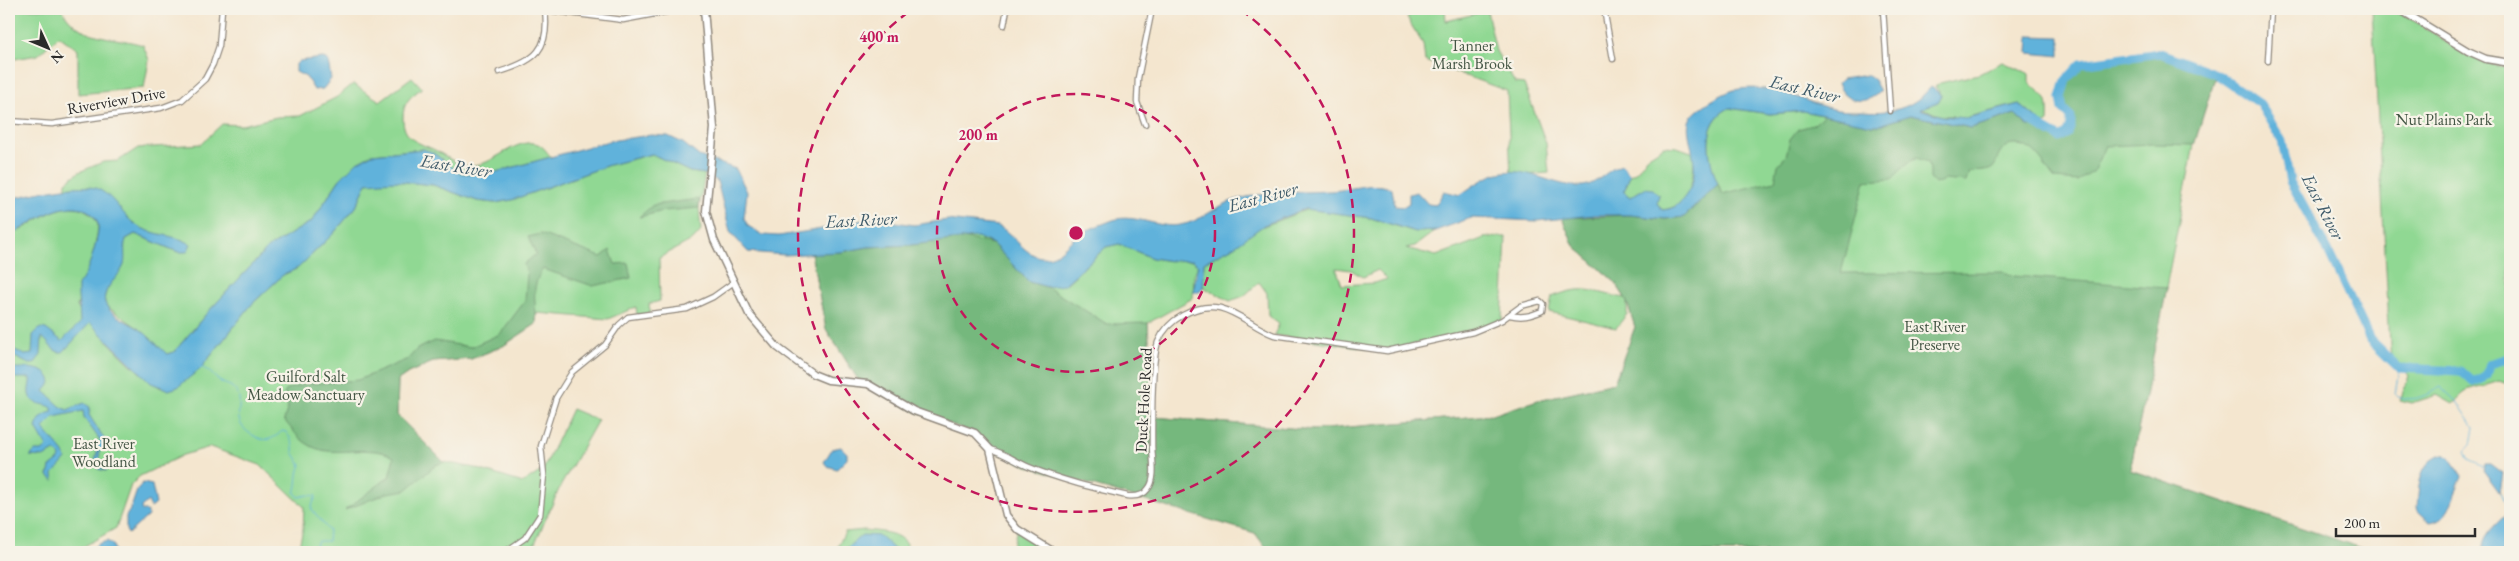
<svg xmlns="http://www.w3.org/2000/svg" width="2519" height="561" font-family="'EB Garamond',serif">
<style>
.green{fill:#90d893;stroke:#5e825f;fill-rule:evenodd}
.forest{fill:#74b87d;stroke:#507254}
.water{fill:#60b2db;stroke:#466e83}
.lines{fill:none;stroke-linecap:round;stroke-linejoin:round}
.stream{stroke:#60b2db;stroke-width:1}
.river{stroke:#60b2db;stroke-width:9}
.street-casing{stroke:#90887d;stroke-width:7}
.secondary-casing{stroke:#90887d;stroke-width:9}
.street{stroke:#fff;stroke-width:4.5}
.secondary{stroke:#fff;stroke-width:6}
.ring{fill:none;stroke:#c2185b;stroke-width:2.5;stroke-dasharray:9 6}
.labels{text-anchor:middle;stroke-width:4.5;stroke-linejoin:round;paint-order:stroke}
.park-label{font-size:16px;fill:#445645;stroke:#f7f3e8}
.street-label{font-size:16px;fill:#2b2b2b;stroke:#f7f3e8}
.water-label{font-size:18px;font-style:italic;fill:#3e5a69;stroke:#f7f3e8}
.centre{fill:#c2185b;stroke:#f7f3e8;stroke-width:2.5}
.ring-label{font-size:15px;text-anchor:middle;font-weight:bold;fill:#c2185b;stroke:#f7f3e8;stroke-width:4.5;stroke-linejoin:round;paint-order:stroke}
</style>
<rect width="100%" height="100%" fill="#f7f3e8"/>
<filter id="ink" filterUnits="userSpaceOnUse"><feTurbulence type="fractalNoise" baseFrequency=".02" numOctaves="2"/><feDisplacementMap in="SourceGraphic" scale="10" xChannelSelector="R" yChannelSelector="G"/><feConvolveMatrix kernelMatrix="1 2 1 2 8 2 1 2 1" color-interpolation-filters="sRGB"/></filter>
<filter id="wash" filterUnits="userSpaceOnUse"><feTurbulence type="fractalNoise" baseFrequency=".0096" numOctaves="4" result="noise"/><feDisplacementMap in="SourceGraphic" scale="20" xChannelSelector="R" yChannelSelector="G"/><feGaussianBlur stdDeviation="1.12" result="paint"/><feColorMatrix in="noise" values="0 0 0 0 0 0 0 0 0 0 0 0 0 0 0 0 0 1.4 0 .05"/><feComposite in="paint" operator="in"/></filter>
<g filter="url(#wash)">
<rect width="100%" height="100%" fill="#f4e6cf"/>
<!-- green -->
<g class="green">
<path d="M19,9H62C77,40 114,36 143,45L149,60L144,88L78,94V50L59,36L38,55L9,60V15Z"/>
<path d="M1413,9H1445L1446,21L1487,11L1496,51L1515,83L1524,84L1546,143L1549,173L1511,176L1507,91L1425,61L1423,44L1407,18L1412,14Z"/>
<path d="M2372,9C2411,9 2434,38 2467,55C2480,62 2495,66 2510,69V385L2499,381C2476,390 2472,382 2453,404L2437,395L2412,403L2400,400L2409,376L2406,371L2391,363Z"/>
<path d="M2003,62L2029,74V82C2047,101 2049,94 2048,123L2043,124L2019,104L1968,117L2001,113L2031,118L2037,126L2060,138C2084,125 2063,115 2061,100C2061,94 2064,86 2066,80L2216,74L2194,145L2130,470L2373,552H1269L1255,533L1135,497L975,433L859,381L826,329L811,253L977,237L985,239L1065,285L1106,247L1119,244L1152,258L1171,261L1192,260L1198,265L1194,276L1193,298L1148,323L1153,417L1315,430L1492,415L1538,400L1614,383L1635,327L1627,301V314L1616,328L1549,312L1552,297C1586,283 1593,293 1625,298L1615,282L1574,246L1562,218L1665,219L1717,184C1708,159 1700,123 1729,108L1770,114L1803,111L1845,120L1953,116H1942L1919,107L1938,102L1942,95L1935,87L1940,83L1979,74Z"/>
<path d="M412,77L422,88C410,97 403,102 403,118C403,136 413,141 428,147C440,151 454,164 466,166C490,169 511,140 534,143C542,144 546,151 551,157L485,175L460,173L432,152L423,149L372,154L357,162L340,179L312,221L268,248L207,313L174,352L166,354L141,330L106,306L104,298L107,289L123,266V247L126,239L135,234L178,252L184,240C168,237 150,234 136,225C109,206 107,180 66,188V182L79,172L103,162L118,161L138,148L201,144L222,124L242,125L277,117L300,116L337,97L353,84L380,101Z"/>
<path d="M1664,146L1677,147L1694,153C1694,178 1692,207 1662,210L1645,188L1630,197L1624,192L1630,175L1637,171L1647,157Z"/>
<path d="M652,154L690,172L705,174L699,208L701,231L694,239L659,258L660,301L649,304L650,313L637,315L636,307L608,319L537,313L536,324L503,346L471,359L433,362L408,373L398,380L397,415L444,462L475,468L523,483L543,470L572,409L598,420L560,487L531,552H300L298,550L303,529L304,507L260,465L210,447L183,455L140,476L131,485L116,528L74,552H9V224L21,230C41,218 69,196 91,214C95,218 98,222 98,227C96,254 83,281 77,307L85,317C108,341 133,371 161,388L201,368L252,304L283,275L298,268L332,235L356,207L367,182L395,181L433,185L477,201L495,203L512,200L609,165Z"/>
<path d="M1308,209L1371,218L1416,232L1435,231L1415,246L1406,248L1436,256L1487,237H1506L1502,320L1490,326L1387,351L1274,335L1279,324L1268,316L1267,293L1259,282L1244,296L1230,301L1203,287L1204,262L1235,246L1256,229ZM1336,268L1351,270L1363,277L1378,270L1387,279L1375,283L1342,285Z"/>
<path d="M1017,529L1048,552H1011Z"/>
<path d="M864,530C880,532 896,531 907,544L905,552H835L845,532Z"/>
</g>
<!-- forest -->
<g class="forest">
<path d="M2160,53L2216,74L2194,145L2153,144L2105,146L2093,172L2078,181L2055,179C2043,165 2036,145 2015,145C2010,145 2004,147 2001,151C1996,157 1998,167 1989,170C1983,172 1975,171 1969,172L1966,182L1944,180L1935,184L1930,179V169L1927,162L1917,158L1909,162L1892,179L1865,181L1841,273L2004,272L2014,276L2167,288L2130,470L2373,552H1269L1255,533L1027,466L990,449L975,433L914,411L859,381L826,329L811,253L841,252L868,247L911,245L958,237L993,244L1029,282L1047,287L1107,324L1148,323L1153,417L1313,430L1492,415L1538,400L1614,383L1635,327L1626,299L1615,282L1574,246L1562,218L1630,215L1665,219L1684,217L1718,184L1722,194L1775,181L1778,165L1786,156L1790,139L1798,129L1813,125L1825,115L1872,125H1879L1910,115L1971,128L2015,114L2028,126H2037L2060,138C2090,121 2043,103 2071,74C2075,70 2078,65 2083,64C2102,57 2139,56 2160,53Z"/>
<path d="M699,199V208L664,211L639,217L653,205Z"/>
<path d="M541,234L601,257L610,250L615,264L628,263L631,278L593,286L543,269C529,289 537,302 536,324L503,346L471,359L433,362L408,373L398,380L397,415L444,462L436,465L406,490L387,493L345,510L389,477L394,457C368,441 332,462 306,443C298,438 291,428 284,420L288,406L284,394L287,389L306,384L358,380L408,359L417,349L435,341L471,347L500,334L525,301L527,274L524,264L536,254L528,237Z"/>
</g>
<!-- water -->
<g class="water">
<path d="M2029,36L2060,37V56L2028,53Z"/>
<path d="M323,58L328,60L331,79L323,89L314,90L306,77L296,72V64L299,61Z"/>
<path d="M1867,75L1874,80L1880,91C1867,106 1844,103 1838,83L1842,79Z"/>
<path d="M1931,87L1942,95L1938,102L1920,109L1942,116L1966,118L2019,104L2043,124L2028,126L2015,114L1971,128L1910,115L1879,125H1872L1803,111L1770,114L1729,108C1700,123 1708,159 1718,184L1684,217L1665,219L1630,215H1594L1538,221L1471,218L1435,231L1416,232L1371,218L1305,209L1264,225L1235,246L1204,262L1203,287L1199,292H1193L1198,265L1193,260L1171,261L1152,258L1119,244L1106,247L1064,285L1047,287L1029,282L993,244L977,237L911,245L868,247L841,252L785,255L748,252L730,232L717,181L705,174L690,172L652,154L609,165L512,200L495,203L477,201L433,185L395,181L367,183L356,207L332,235L298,268L283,275L252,304L201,368L178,387L169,390L151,383L90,323L63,352C52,353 50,343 42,337L41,355L34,364H29L9,354V347L25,355L32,354L33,335L40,328L46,329L62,341L80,323C80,309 77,299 78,285C87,277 100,236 98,224C96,214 84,207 75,207C52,206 28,226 9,236V199C29,195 83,180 100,190C115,198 123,216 136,225C153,236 174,234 191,244L187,252H178L135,234L126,239C123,248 126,256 124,265C120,276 108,283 105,295C100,312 130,322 141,330C150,337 158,346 167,354L174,352L207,313L268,248L312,221L340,179L357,162L372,154L423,149L432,152L460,173L485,175L609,141L651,135L668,136L683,143L699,156L736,169L747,192L744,218L748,226L763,235L779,236L840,226L870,218L914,225L947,220L998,226C1013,233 1024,255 1041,257C1061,259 1066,241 1082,233C1091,228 1103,224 1113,220C1135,213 1158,229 1180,225C1201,222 1215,206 1235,200C1266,191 1297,193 1329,191C1349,191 1374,180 1392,189L1395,206L1403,207L1409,203V194L1417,192L1428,204L1436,205L1444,191L1460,195C1473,186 1488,174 1504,172C1530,168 1556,188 1583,186C1597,185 1608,168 1622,165L1630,175L1624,192L1630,197L1645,188L1653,189L1659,195L1657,203L1662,210C1674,209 1679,205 1686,195C1706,167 1682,135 1690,119C1696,108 1723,93 1734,90C1772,82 1802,102 1837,110C1844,111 1852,111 1860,111C1890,113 1910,111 1931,87Z"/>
<path d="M16,368C29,368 49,367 51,383L44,391L60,406L67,410L84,403L90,407L89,415L108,445L100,449L99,461L102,469H108L106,471L98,469L95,461L100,440L84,418L83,411L54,417L43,428L64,453L66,459L53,474L54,481L48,476L50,467L59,460L60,456L55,451L43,457L30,456L35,451H42L47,447L36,428C38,420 43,414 52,412V408C45,402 32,407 29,394C28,388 31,383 30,378H9V370Z"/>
<path d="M841,447L847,453V459L837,469L827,466L824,462L832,449Z"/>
<path d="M2439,455L2449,457L2462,476C2454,492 2451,520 2430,522L2418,511L2417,507C2419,487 2418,465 2439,455Z"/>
<path d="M2485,464H2491L2503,473L2500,493L2483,470Z"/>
<path d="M143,483L152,485L156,504L151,508L148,501L141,507L142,511H147L148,516L128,534L126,530V516C135,505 134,489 143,483Z"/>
<path d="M2510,505V552H2483C2480,537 2498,522 2508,513Z"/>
<path d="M862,535L880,536L897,552H842Z"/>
<path d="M107,541L113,545L115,552H89L98,544Z"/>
</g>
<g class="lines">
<!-- stream -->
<g class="stream">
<path d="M200,367C211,370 213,377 221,382C226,385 231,385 235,390C248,405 224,422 258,438C267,442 275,438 282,431L286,432C291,439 294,444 293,452L301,465C296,475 299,482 295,493L299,497L308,495L316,496L311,508L329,531L328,541H318L315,545L321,552"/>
<path d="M2399,368L2395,394C2412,405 2425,395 2441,387L2458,403L2474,427L2471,445L2465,451L2469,460L2484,467"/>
<path d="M2500,493L2504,501"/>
</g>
<!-- river -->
<path class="river" d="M2029,120L2060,138L2068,133L2071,126V117L2063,109L2061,98L2066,80L2081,64L2160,53L2216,74L2260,104L2282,141L2290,182L2327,249L2370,340L2399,368L2461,371L2473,382L2487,375L2490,364L2510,357"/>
</g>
</g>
<g filter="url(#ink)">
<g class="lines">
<!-- street casing -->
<g class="street-casing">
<g id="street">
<path d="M539,9L623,20L681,9"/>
<path d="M1604,9L1613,59"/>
<path d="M1883,9L1890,111"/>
<path d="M1004,25L1007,9"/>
<path d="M2268,61L2271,9"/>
<path d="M499,72C536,61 550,49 545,10"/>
<path d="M9,121L52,124L161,108L182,100L205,79L213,64L219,46L222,9"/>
<path d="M1145,124L1137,102L1138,78L1152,9"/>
<path d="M990,449C1004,453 1015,461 1029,467C1060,480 1094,488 1127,496C1135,497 1143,496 1148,489C1157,479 1152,458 1152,445C1152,421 1151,363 1158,342C1163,330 1172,321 1183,315C1194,309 1207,305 1220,308C1240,313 1255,328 1274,335L1387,351L1473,332L1502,320L1521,306L1540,301L1543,304L1542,311C1530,316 1522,318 1510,315"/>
<path d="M505,552L525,538L540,515L544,475L541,446L556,398L572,372L605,345L619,325L628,317L687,309L713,297L734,282"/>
</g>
</g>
<!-- secondary casing -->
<g class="secondary-casing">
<g id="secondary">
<path d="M704,9L714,128L706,211L714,240L749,314L777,347L813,374L828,380L868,384L914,411L975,433L990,449L1006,515L1017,529L1054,552"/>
<path d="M2399,9L2468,51L2486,59L2510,63"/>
</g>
</g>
<!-- street -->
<use href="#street" class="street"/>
<!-- secondary -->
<use href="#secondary" class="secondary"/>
</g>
</g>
<!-- distance rings -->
<g class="ring">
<circle cx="1076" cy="233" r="139"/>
<path d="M1241 10A278 278 0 1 1 911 10"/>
</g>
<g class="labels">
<!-- park labels -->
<g class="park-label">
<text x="1472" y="51">Tanner<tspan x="1472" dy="18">Marsh Brook</tspan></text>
<text x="2444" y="125">Nut Plains Park</text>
<text x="1935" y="332">East River<tspan x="1935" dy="18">Preserve</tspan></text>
<text x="306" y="382">Guilford Salt<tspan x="306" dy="18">Meadow Sanctuary</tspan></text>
<text x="104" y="449">East River<tspan x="104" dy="18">Woodland</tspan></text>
</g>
<!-- street labels -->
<g class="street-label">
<text transform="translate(116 100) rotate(-10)" y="6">Riverview Drive</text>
<text transform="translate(1143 400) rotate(-87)" y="6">Duck Hole Road</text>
</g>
<!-- water labels -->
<g class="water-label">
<text transform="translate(1805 89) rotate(13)" y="6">East River</text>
<text transform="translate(456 166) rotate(9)" y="6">East River</text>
<text transform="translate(1263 197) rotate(-15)" y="6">East River</text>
<text transform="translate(2323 207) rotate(63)" y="6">East River</text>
<text transform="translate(861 220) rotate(-3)" y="6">East River</text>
</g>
</g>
<circle cx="1076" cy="233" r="8" class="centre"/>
<g class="ring-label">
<text x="879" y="42">400 m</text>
<text x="978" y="140">200 m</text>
</g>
<!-- margin -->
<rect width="2519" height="561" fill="none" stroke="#f7f3e8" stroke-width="30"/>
<!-- north arrow -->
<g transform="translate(48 48) rotate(134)" stroke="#f7f3e8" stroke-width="4" paint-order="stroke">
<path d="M0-4L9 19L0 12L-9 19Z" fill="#2b2b2b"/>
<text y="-8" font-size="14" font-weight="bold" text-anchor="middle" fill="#2b2b2b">N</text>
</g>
<!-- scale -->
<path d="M2336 528v8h139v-8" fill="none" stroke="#2b2b2b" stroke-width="2.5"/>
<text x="2344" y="528" font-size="15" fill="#2b2b2b" stroke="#f7f3e8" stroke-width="4" paint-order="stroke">200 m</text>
</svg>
